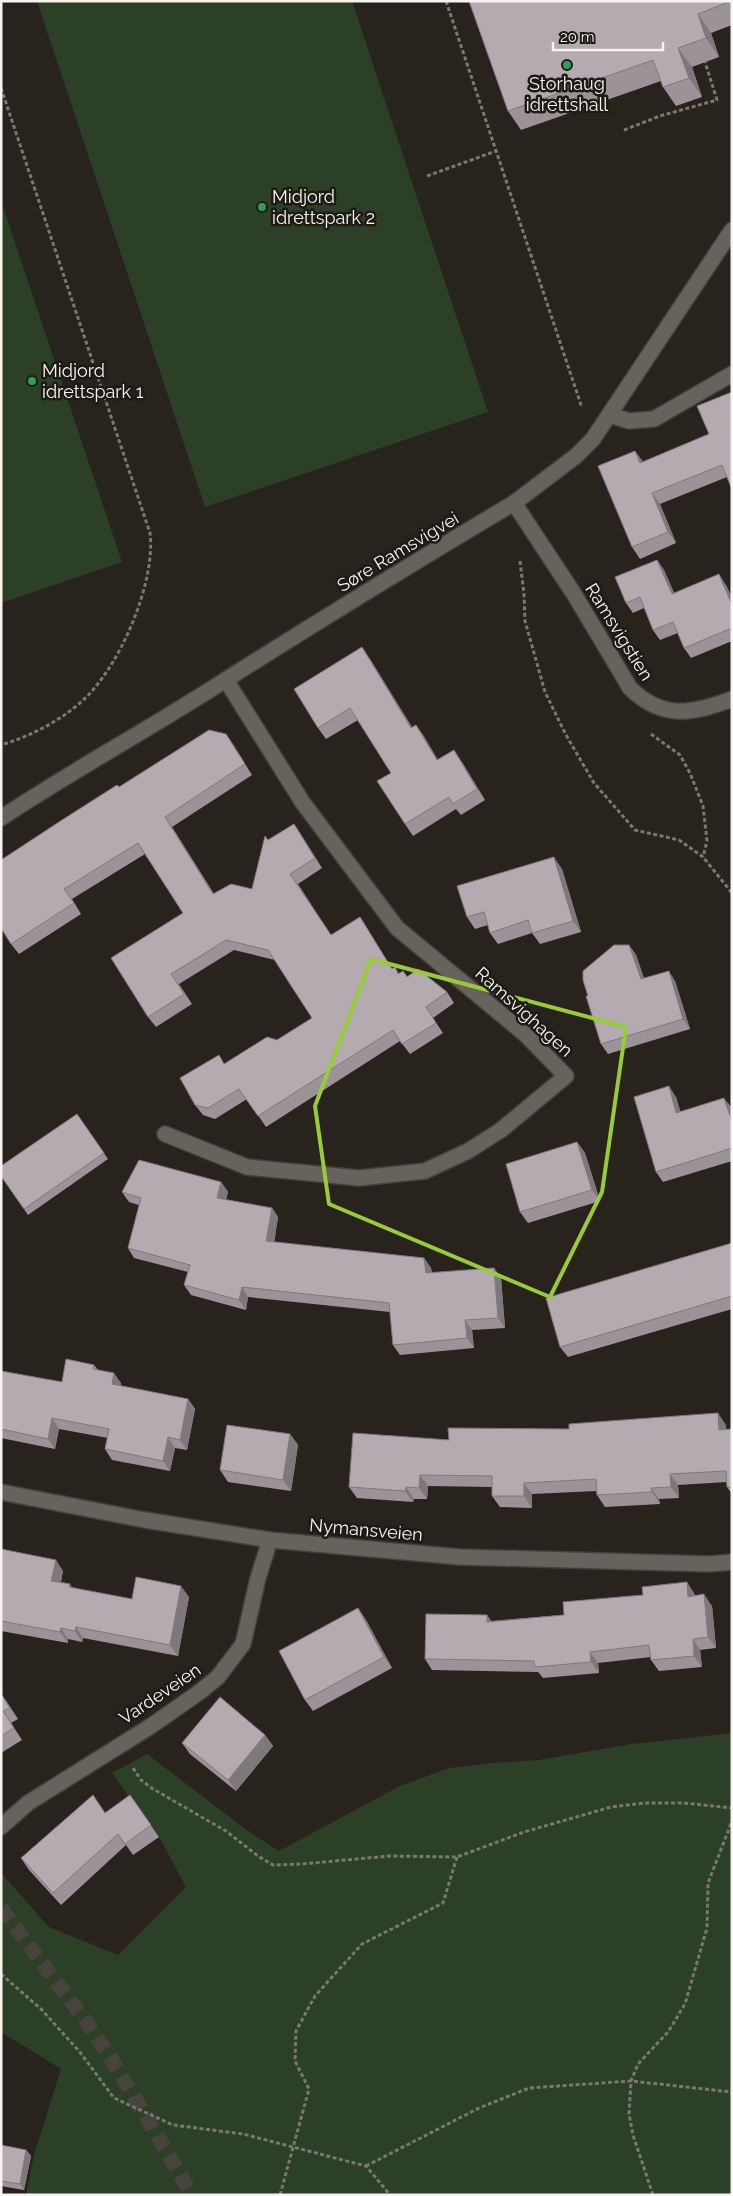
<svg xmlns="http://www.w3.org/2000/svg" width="733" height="2196" font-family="Raleway,sans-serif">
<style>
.green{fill:#2c3f27}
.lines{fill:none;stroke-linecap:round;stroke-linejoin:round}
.secondary-tunnel{stroke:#47433d;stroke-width:15;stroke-dasharray:15 8;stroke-linecap:butt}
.lane-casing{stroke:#44403b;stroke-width:18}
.street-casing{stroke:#44403b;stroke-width:18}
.secondary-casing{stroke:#44403b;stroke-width:18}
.path{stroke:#7b7771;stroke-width:3;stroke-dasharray:4 2.5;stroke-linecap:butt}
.lane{stroke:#67625b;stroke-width:15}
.street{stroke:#67625b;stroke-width:15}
.secondary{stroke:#67625b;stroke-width:15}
.wall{fill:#9b9397}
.shaded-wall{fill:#7e787b}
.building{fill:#b4abb0;stroke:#7e787b}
.marked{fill:none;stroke:#97cc38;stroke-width:4;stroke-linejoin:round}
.leisure-dot{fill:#2e9e5b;stroke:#1e1a14;stroke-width:2}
.labels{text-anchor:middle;stroke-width:5;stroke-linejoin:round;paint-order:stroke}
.poi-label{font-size:18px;fill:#f7f4f0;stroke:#1e1a14;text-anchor:start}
.street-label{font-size:18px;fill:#f7f4f0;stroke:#1e1a14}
</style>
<rect width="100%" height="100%" fill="#28241d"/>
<!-- green -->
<g class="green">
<path d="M37,1H352L488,412L205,507Z"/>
<path d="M1,201L122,562L1,603Z"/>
<path d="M732,1733V2195H26L34,2155L61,2069L1,2032V1873L49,1927L118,1955L186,1887L159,1837L112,1773L147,1754L248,1831L279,1851L400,1786L449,1768L492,1763L538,1760L632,1744Z"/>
</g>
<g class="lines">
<!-- secondary-tunnel -->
<path class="secondary-tunnel" d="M1,1908L90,2027L120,2073L192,2195"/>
<!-- lane casing -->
<g class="lane-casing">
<path id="lane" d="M610,415L629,421L654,419L732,374"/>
</g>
<!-- street casing -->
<g class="street-casing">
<g id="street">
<path d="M514,503L574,594L630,688C662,720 693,714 732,699"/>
<path d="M1,818C75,769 153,727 227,679C322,619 418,560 514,503L576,456L593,439L732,230"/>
<path d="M165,1134L247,1167L359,1178L425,1171L468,1151L501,1130L566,1076L525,1034L397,928L303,803L226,680"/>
<path d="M1,1827L28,1803L151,1726L201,1691L218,1677L243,1644L258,1578L270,1540"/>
</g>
</g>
<!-- secondary casing -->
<g class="secondary-casing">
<path id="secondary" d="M1,1492L145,1520L270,1540L460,1557L710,1564L732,1562"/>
</g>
<!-- path -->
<g class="path">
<path d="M446,1L582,408"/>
<path d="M1,88L150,533C156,583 119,669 81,702C58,722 31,736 1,745"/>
<path d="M624,130L660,116L717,100L705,62"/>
<path d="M427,176L496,151"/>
<path d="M520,561L524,594L525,621L545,692L566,735L594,783L635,830L679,840L703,857L732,893"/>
<path d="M651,734L680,755L690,773L703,806L707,841L703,857"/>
<path d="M133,1768L141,1780L153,1789L226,1831L258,1856L273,1865L302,1864L389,1856L457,1857L524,1832L611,1807L645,1803H684L732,1808"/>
<path d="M1,1974L41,2009L79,2051L114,2098L173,2125L243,2134L366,2166L390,2195"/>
<path d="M366,2166L479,2108L529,2088L631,2081L732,2092"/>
<path d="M280,2195L309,2089L295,2061L296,2031L315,1996L362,1944L443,1903L457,1857"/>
<path d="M653,2195L633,2135L629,2114L631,2081L638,2064L668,2032L685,2004L707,1928L708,1883L732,1821"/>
</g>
<!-- lane -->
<use href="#lane" class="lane"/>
<!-- street -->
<use href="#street" class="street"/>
<!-- secondary -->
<use href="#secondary" class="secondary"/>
</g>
<!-- wall -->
<g class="wall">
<path d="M469,1H732V25L711,33L719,57L692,67L702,97L676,106L663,87L661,81L521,130L508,111Z"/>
<path d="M732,392V488L727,477L660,504L676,543L640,559L632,547L635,451L643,462L709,434Z"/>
<path d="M657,560L664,570L674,593L726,585L732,598V641L691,658L684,648L678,633L660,640L653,630L644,608L633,613L626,603Z"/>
<path d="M370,659L412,727L416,725L438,760L462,762L485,800L461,815L456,809L413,836L405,824L391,773L358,720L326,739L318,728Z"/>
<path d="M226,734L252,775L172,827L214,894L252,889L268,840L294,824L322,868L298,884L331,935L360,917L367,928L392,969L395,967L399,974L403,971L407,976L447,992L454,1003L433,1018L443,1033L410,1054L400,1041L266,1127L247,1099L215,1119L203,1115L195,1105L225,1064L277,1040L312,1018L275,960L234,950L179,984L192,1004L156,1027L148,1017L183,913L145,854L72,899L81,914L19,954L11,944L119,787Z"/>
<path d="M562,869L581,932L540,944L532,933L498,944L490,933L488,925L475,929L467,917Z"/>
<path d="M629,945L636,955L644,978L675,981L690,1029L608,1054L601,1044L588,996Z"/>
<path d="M676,1097L680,1111L732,1108V1161L663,1182L656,1172Z"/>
<path d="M77,1114L108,1159L28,1215L1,1176Z"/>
<path d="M577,1142L585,1153L600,1201L528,1223L520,1212Z"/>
<path d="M221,1182L228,1192L226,1200L272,1208L278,1217L274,1242L424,1258L431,1268L432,1273L494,1268L501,1278L505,1328L472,1330L474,1348L400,1355L393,1345L390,1312L248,1297L246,1310L191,1295L184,1285L188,1272L134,1258L128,1248L139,1205L129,1202L122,1192Z"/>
<path d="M732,1243V1309L568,1357L560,1347Z"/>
<path d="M94,1365L98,1370L121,1383V1386L188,1399L195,1409L187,1450L175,1448L170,1471L112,1460L105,1449L108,1438L59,1429L55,1449L1,1438V1371L62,1382Z"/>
<path d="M726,1425V1429H732V1494L727,1487V1482L678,1485L679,1498L659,1499L660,1504L605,1507L597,1495L596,1491L532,1494V1508L500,1507L492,1496V1487L428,1486L427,1499H414L413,1502L357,1498L349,1487L449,1440L569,1429Z"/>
<path d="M290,1434L298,1445L291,1491L228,1482L220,1470Z"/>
<path d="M1,1549L63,1571L61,1582L70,1584L72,1588L132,1599L189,1597L178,1656L83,1638L82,1642L68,1639V1643L1,1631Z"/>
<path d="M694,1593L695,1596L712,1606L716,1648L700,1650L702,1667L659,1671L651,1660V1657L598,1663L599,1673L543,1678L538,1672L432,1670L425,1659L487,1615L491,1621L564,1615Z"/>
<path d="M358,1608L366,1620L392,1668L313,1711L305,1700Z"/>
<path d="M1,1693L18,1719L11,1723L22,1740L1,1753Z"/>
<path d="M265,1735L273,1746L236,1791L190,1754L182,1743Z"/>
<path d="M130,1795L159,1837L133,1855L126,1845L61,1905L29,1870L21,1858L105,1813Z"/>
<path d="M1,2145L26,2150L31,2156L24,2190L1,2186Z"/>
</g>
<!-- shaded-wall -->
<g class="shaded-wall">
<path d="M698,14L711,33L719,57L706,38Z"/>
<path d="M678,48L692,67L702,97L689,78Z"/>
<path d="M635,451L643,462L640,463Z"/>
<path d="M652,493L660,504L676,543L668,532Z"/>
<path d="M657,560L664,570L679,604L672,594Z"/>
<path d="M719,574L726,585L732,598V605Z"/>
<path d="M362,647L370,659L419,739L411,728Z"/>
<path d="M416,725L424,736L445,772L437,760Z"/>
<path d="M226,734L233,744L252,775L245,764Z"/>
<path d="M454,750L462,762L485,800L477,789Z"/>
<path d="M165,817L172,827L221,905L213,894Z"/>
<path d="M294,824L301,834L322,868L315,858Z"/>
<path d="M554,857L562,869L581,932L573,921Z"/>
<path d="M629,945L636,955L647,989L641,979Z"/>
<path d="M669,971L675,981L690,1029L683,1019Z"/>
<path d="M669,1086L676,1097L684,1123L676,1113Z"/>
<path d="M724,1098L732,1108V1122Z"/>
<path d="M577,1142L585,1153L600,1201L592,1190Z"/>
<path d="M221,1182L228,1192L224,1208L217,1198Z"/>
<path d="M272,1208L278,1217L273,1251L266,1241Z"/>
<path d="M424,1258L431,1268L433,1283L426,1273Z"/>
<path d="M494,1268L501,1278L505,1328L498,1318Z"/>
<path d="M242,1287L248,1297L246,1310L239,1300Z"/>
<path d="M465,1320L472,1330L474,1348L467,1338Z"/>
<path d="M114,1373L121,1383L119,1394L112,1384Z"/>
<path d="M188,1399L195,1409L187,1450L180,1440Z"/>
<path d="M718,1413L726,1425L727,1441L719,1430Z"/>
<path d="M52,1418L59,1429L55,1449L48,1439Z"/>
<path d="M290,1434L298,1445L291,1491L283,1480Z"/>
<path d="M168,1437L175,1448L170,1471L163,1461Z"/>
<path d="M670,1474L678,1485L679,1498L671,1487Z"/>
<path d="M420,1475L428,1486L427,1499L419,1488Z"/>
<path d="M524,1483L532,1494V1508L524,1496Z"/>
<path d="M406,1487L414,1499L413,1502L405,1491Z"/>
<path d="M651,1488L659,1499L660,1504L652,1492Z"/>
<path d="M56,1560L63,1571L59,1591L51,1581Z"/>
<path d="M687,1582L694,1593L696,1608L688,1597Z"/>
<path d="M181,1586L189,1597L178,1656L170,1645Z"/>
<path d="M704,1594L712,1606L716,1648L708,1637Z"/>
<path d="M358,1608L366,1620L392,1668L384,1657Z"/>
<path d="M487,1615L495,1626L487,1622Z"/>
<path d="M76,1627L83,1638L82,1642L75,1631Z"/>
<path d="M61,1628L68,1639V1643L60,1632Z"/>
<path d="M693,1639L700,1650L702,1667L694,1656Z"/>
<path d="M590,1652L598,1663L599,1673L591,1662Z"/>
<path d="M1,1693L18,1719L10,1708L1,1694Z"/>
<path d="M265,1735L273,1746L236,1791L228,1780Z"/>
<path d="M26,2150L31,2156L24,2190L20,2184Z"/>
</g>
<!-- building -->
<g class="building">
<path d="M469,1H731L698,14L706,38L678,48L689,78L663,87L653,60L508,111Z"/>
<path d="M732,392V486L731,487L722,465L652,493L668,532L632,547L598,466L635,451L640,463L709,434L697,406Z"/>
<path d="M657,560L672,594L719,574L732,605V628L684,648L673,622L653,630L640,597L626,603L615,577Z"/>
<path d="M362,647L411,728L416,725L437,760L454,750L477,789L453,804L449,797L405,824L377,781L391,773L350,708L318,728L294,689Z"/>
<path d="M209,730L226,734L245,764L165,817L213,894L231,884L252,889L265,836L268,840L294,824L315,858L290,874L331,935L360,917L392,969L395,967L398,974L403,971L407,977L418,969L447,992L426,1007L436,1023L402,1044L393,1030L258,1116L239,1089L208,1108L195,1105L180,1078L219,1055L224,1064L267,1037L277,1040L312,1018L268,950L226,940L171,974L184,994L148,1017L111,958L183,913L138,843L64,889L74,903L11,944L1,928V860L62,820L117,785L119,787Z"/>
<path d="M554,857L573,921L532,933L528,920L490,933L484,912L467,917L457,886Z"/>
<path d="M614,945H629L641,979L669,971L683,1019L601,1044L586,996H588L583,980V971Z"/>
<path d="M669,1086L676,1113L724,1098L732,1122V1148L656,1172L634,1097Z"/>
<path d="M77,1114L104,1153L24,1209L1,1176V1166Z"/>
<path d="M577,1142L592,1190L520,1212L506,1164Z"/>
<path d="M139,1160L221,1182L217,1198L272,1208L266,1241L424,1258L426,1273L494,1268L498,1318L465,1320L467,1338L393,1345L389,1303L242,1287L239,1300L184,1285L190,1265L128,1248L141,1198L122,1192Z"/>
<path d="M732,1243V1296L560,1347L546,1298Z"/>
<path d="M66,1359L94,1365L93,1369L114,1373L112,1384L188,1399L180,1440L168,1437L163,1461L105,1449L109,1429L52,1418L48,1439L1,1429V1371L62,1382Z"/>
<path d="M718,1413L719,1430L732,1429V1487H727L726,1471L670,1474L671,1487L651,1488L652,1492L597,1495L596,1479L524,1483V1496H492V1476L420,1475L419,1488L406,1487L405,1491L349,1487L353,1433L449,1440L448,1428L569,1429V1424Z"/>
<path d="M227,1425L290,1434L283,1480L220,1470Z"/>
<path d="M1,1549L56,1560L51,1581L70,1584L69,1587L132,1599L136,1577L181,1586L170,1645L76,1627L75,1631L61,1628L60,1632L1,1621Z"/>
<path d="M687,1582L688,1597L704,1594L708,1637L693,1639L694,1656L651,1660L649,1645L590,1652L591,1662L535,1667L534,1661L425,1659L426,1614L487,1615V1622L564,1615L563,1602L643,1595L642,1587Z"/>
<path d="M358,1608L384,1657L305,1700L279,1651Z"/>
<path d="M1,1694L10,1708L3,1711L14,1728L1,1736Z"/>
<path d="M220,1697L265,1735L228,1780L182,1743Z"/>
<path d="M93,1795L105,1813L130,1795L151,1825L125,1844L118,1834L53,1893L21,1858Z"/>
<path d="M1,2145L26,2150L20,2184L1,2181Z"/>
</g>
<!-- marked area -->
<path class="marked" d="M371,959L626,1027L602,1192L550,1297L329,1204L315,1106Z"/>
<!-- markers -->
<g class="leisure-dot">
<circle cx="567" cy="65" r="5"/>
<circle cx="262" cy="207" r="5"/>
<circle cx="32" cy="381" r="5"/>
</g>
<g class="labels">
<!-- poi labels -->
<g class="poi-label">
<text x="567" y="90" text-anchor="middle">Storhaug<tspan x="567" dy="21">idrettshall</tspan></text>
<text x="272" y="203">Midjord<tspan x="272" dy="21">idrettspark 2</tspan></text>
<text x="42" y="377">Midjord<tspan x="42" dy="21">idrettspark 1</tspan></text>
</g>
<!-- street labels -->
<g class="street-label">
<text transform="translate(398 552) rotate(-31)" y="6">Søre Ramsvigvei</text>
<text transform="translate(619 632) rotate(58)" y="6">Ramsvigstien</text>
<text transform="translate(524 1012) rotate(42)" y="6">Ramsvighagen</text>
<text transform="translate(366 1530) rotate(5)" y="6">Nymansveien</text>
<text transform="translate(160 1694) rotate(-34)" y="6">Vardeveien</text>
</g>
</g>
<!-- border -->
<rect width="733" height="2196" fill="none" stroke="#f7f4f0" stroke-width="5"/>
<!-- scale -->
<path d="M553 42v8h110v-8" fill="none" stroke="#f7f4f0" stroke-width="2.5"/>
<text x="560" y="42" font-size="15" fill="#f7f4f0" stroke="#1e1a14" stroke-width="4" paint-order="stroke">20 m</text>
</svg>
